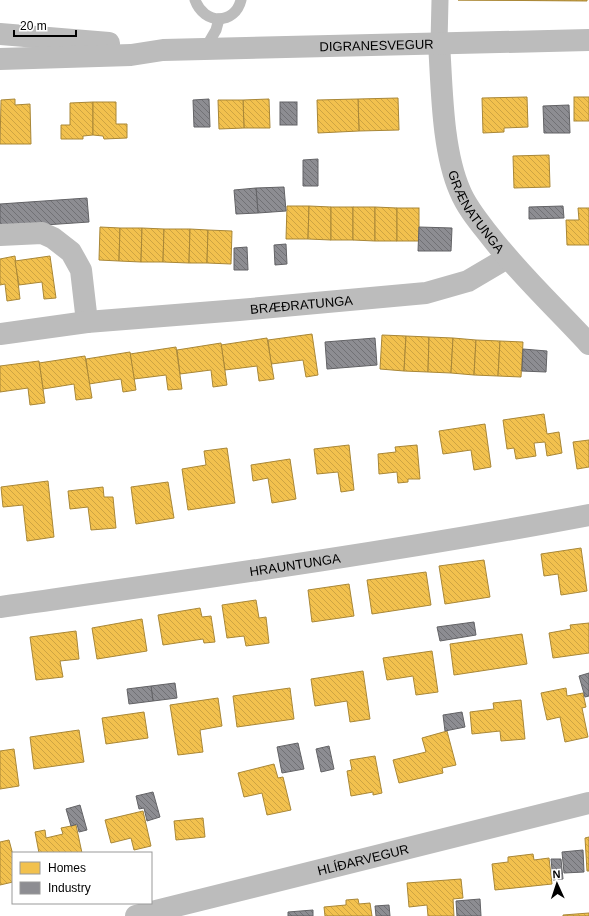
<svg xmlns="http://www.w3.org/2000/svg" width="589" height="916" font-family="Helvetica,sans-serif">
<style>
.homes{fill:url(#homes-back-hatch);stroke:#a98737}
.industry{fill:url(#industry-back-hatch);stroke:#636366}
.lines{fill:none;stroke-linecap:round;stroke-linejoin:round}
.service{stroke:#bcbcbc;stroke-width:11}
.pedestrian{stroke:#bcbcbc;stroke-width:17}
.minor{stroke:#bcbcbc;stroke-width:22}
.tertiary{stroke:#bcbcbc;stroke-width:22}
.labels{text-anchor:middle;stroke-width:4;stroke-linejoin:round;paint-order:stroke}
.street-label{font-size:13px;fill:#000;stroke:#fff}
</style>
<defs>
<pattern id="homes-back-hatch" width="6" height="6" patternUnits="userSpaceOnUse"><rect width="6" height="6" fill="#f2c14e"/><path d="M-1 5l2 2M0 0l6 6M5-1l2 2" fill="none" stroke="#cea442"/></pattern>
<pattern id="industry-back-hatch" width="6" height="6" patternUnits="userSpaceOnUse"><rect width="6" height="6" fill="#8d8d92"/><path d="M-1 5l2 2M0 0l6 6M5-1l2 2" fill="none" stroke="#717175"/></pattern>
</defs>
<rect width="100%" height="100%" fill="#fff"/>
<!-- homes -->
<g class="homes">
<path d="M458,0H587V1Z"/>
<path d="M527,97L528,127L504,128V132L483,133L482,98Z"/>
<rect x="574" y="97" width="15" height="24"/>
<path d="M398,98L399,130L359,131L358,99Z"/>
<path d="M15,99V105L30,104L31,144H0L1,100Z"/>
<path d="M269,99L270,128H244L243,100Z"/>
<path d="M358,99L359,131L318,133L317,100Z"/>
<path d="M218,100H243L244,128L219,129Z"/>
<path d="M93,102V135L83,136V139H61V125H70V103Z"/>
<path d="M93,102H116V124H127V138L104,139L103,136L93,135Z"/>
<path d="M549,155L550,187L514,188L513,156Z"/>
<path d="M287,206H309L308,239H286Z"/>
<path d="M309,206L331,207V240L308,239Z"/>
<rect x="331" y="207" width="22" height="33"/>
<path d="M353,207H375V241L353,240Z"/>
<path d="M375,207L397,208V241H375Z"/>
<rect x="397" y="208" width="22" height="33"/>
<path d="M578,208H589V245H567L566,220H579Z"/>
<path d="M100,227L120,228L119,261L99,260Z"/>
<path d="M120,228H142L141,262L119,261Z"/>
<path d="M142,228L164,229L163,262H141Z"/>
<path d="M164,229H190L189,263L163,262Z"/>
<path d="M190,229L208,230L207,263H189Z"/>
<path d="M208,230L232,231L231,264L207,263Z"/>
<path d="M15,256L20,299L7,301L5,284L0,285V259Z"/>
<path d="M50,256L56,298L44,299L42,282L19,285L15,261Z"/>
<path d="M312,334L318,375L306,377L303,360L271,364L268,340Z"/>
<path d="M382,335L406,336L404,371L380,369Z"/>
<path d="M406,336L429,337L428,372L404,371Z"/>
<path d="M429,337L453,338L451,373L428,372Z"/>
<path d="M267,338L274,379L259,381L257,366L225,370L221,345Z"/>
<path d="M453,338L476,340L474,375L451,373Z"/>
<path d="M476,340L500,341L498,376L474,375Z"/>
<path d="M500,341L523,342L521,377L498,376Z"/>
<path d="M221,343L227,385L213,387L211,370L180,374L177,350Z"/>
<path d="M176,347L182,389L168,390L166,375L134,379L130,354Z"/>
<path d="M130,352L136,390L123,392L121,379L89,384L86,359Z"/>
<path d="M85,356L92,398L76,400L74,384L43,389L39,363Z"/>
<path d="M39,361L45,403L30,405L28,388L0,392V366Z"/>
<path d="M544,414L547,434L559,432L562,453L547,456L545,442L534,443L536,456L516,459L514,448L507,449L503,420Z"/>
<path d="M485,424L491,467L474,470L471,450L443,454L439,431Z"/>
<path d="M589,440V467L577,469L573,442Z"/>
<path d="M349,445L354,490L341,492L338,472L317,474L314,449Z"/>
<path d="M417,445L420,479H408V482L398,483L397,472L379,474L378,454L396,452L395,447Z"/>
<path d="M227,448L235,503L188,510L182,469L206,465L204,451Z"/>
<path d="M290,459L296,499L272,503L268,478L253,481L251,465Z"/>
<path d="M48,481L54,537L27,541L23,505L3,507L1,487Z"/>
<path d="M168,482L174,518L136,524L131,487Z"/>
<path d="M103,487L104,497H113L116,528L91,530L88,507L70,509L68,491Z"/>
<path d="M581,548L587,591L561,595L558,574L544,576L541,554Z"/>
<path d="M484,560L490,597L445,604L439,566Z"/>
<path d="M426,572L431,605L372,614L367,580Z"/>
<path d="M349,584L354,616L312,622L308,590Z"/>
<path d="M256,600L259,618L266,617L269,643L246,646L244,636L227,638L222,605Z"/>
<path d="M200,608L202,617L211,616L215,642L204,643L203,639L163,645L158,615Z"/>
<path d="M142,619L147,651L97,659L92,628Z"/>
<path d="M589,623V653L553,658L549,633L571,629L570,625Z"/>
<path d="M76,631L79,659L60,661L63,677L36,680L30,637Z"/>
<path d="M522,634L527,664L454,675L450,644Z"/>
<path d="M432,651L438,692L416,695L413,676L387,680L383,658Z"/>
<path d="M363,671L370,719L350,722L347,701L315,706L311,679Z"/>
<path d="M290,688L294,719L237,727L233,696Z"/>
<path d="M566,688L567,696L583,693L586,707L582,708L588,737L565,742L560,717L547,720L541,693Z"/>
<path d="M218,698L222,726L200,730L203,752L178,755L170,705Z"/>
<path d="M521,700L525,739L501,741L500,731L472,734L470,712L494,709L493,703Z"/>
<path d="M144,712L148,738L106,744L102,718Z"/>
<path d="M79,730L84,762L34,769L30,737Z"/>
<path d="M447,731L456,765L442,768L443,773L399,783L393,760L426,752L422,738Z"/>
<path d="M14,749L19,786L0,789V751Z"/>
<path d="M375,756L382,793L373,795V792L351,796L347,771L352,770L350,760Z"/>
<path d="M274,764L278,778L283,777L291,810L267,815L262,793L244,797L238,773Z"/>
<path d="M143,811L151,846L134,850L131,838L111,843L105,820Z"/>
<path d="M203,818L205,837L176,840L174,821Z"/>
<path d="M76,825L82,853H39L35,832L45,830L46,838L63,834L61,828Z"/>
<path d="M589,837V871H587L585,838Z"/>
<path d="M9,840L13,855V882L0,885V842Z"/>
<path d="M533,854L534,860L549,858L552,884L495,890L492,864L508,862V857Z"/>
<path d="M461,879L463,898L453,899L454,916H428L427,905L409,907L407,883Z"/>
<path d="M358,899L359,904L370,903L372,916H325L324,907L346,905V900Z"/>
<path d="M589,913V916H563V915Z"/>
</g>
<!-- industry -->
<g class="industry">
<path d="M209,99L210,127H194L193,100Z"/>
<rect x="280" y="102" width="17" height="23"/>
<path d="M569,105L570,133H544L543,106Z"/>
<path d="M318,159V186H303V160Z"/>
<path d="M284,187L286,211L258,213L256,188Z"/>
<path d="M256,188L258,213L236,214L234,190Z"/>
<path d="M87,198L89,222L0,228V204Z"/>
<path d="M563,206L564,218L529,219V207Z"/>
<path d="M419,227L452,228L451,251H418Z"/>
<path d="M286,244L287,264L275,265L274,245Z"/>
<path d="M247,247L248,270H234V248Z"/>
<path d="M375,338L377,365L327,369L325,342Z"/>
<path d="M523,349L547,351L546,372L522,371Z"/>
<path d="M474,622L476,635L440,641L437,627Z"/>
<path d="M589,673V696L585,697L579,676Z"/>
<path d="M175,683L177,698L153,701L151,686Z"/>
<path d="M151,686L153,701L129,704L127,689Z"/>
<path d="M462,712L465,727L445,731L443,715Z"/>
<path d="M298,743L304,769L282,773L277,747Z"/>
<path d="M329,746L334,769L321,772L316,749Z"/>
<path d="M153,792L160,817L147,821L144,808L139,809L136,796Z"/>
<path d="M80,805L87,830L79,832L77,824L71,826L66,809Z"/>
<path d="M583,850L584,872L564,873L562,852Z"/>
<path d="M551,859H561L563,879L553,880Z"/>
<path d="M480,899L481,916H457L456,901Z"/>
<path d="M389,905L390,916H376L375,906Z"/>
<path d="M313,910V916H288V912Z"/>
</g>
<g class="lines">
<!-- service -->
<g class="service">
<path d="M195,0C204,25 235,25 241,0"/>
<path d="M205,49L216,30L219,19"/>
</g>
<!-- pedestrian -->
<path class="pedestrian" d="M439,43L440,0"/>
<!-- minor -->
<g class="minor">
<path d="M0,235L42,233L53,238L71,252L81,270L87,322"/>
<path id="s1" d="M0,334L87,322L239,310L426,293L468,281L507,258"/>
<path id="s2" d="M0,607C197,579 394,552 589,515"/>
</g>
<!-- tertiary -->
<g class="tertiary">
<path d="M0,34L109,43"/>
<path id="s3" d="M439,43C442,88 442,150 460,191C467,208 479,222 490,236C520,275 556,308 589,344"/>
<path id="s4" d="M0,59L131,55L163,50L589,40"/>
<path id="s5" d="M136,916L589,803"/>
</g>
</g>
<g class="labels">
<!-- street labels -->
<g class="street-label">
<text dy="5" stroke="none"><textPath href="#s4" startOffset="377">DIGRANESVEGUR</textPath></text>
<text dy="5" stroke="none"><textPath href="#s3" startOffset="176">GRÆNATUNGA</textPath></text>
<text dy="5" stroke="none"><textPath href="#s1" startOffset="303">BRÆÐRATUNGA</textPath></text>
<text dy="5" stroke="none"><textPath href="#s2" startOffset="298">HRAUNTUNGA</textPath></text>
<text dy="5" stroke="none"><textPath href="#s5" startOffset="234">HLÍÐARVEGUR</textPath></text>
</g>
</g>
<!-- legend -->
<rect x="12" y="852" width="140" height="52" fill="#ffffff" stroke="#999999"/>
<rect x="20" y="862" width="20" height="12" fill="#f2c14e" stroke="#999999"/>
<text x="48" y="872" font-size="12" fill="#000000">Homes</text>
<rect x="20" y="882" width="20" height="12" fill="#8d8d92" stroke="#999999"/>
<text x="48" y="892" font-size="12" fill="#000000">Industry</text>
<!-- north arrow -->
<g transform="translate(557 884) rotate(357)" stroke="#ffffff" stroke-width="3" paint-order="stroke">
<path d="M0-3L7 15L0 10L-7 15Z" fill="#000000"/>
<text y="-6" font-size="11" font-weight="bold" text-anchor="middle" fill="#000000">N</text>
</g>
<!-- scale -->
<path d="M14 30v6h62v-6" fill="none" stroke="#000000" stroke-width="2"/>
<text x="20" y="30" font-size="12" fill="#000000" stroke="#ffffff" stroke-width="3" paint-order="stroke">20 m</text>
</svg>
